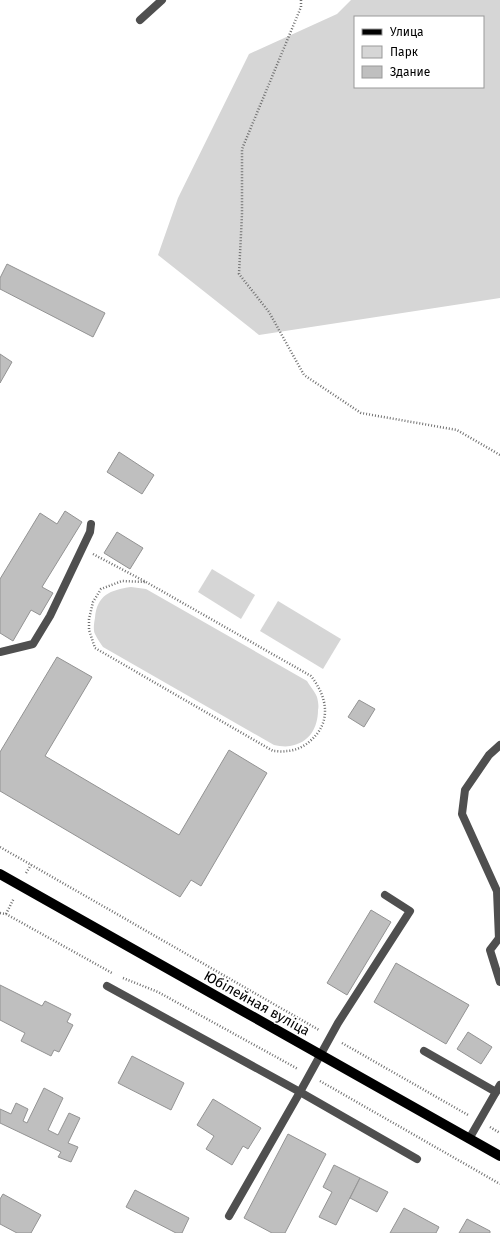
<svg xmlns="http://www.w3.org/2000/svg" width="500" height="1233" font-family="'Fira Sans',sans-serif">
<style>
.green{fill:#d6d6d6;fill-rule:evenodd}
.building{fill:#bfbfbf;stroke:#939393}
.lines{fill:none;stroke-linecap:round;stroke-linejoin:round}
.path{stroke:#717171;stroke-width:2.5;stroke-dasharray:1 2;stroke-linecap:butt}
.lane{stroke:#4f4f4f;stroke-width:8}
.street{stroke:#4f4f4f;stroke-width:8}
.primary{stroke:#000;stroke-width:10}
.labels{text-anchor:middle;stroke-width:3;stroke-linejoin:round;paint-order:stroke}
.street-label{font-size:14px;fill:#000;stroke:#fff}
</style>
<rect width="100%" height="100%" fill="#fff"/>
<!-- green -->
<g class="green">
<path d="M351,0H500V298L259,335L158,255L178,198L249,54L337,14ZM355,17H483V87H355Z"/>
<path d="M212,569L255,595L241,619L198,592Z"/>
<path d="M131,587L146,589L307,681C310,686 315,692 317,697C318,701 319,706 318,710C318,728 309,743 290,746C285,747 279,746 274,745L103,647C100,643 97,638 95,634C93,630 94,623 95,618C97,595 110,590 131,587Z"/>
<path d="M278,601L341,639L323,669L260,631Z"/>
</g>
<!-- building -->
<g class="building">
<path d="M7,264L105,313L93,337L0,289V278Z"/>
<path d="M0,354L12,362L0,383Z"/>
<path d="M119,452L154,475L142,494L107,472Z"/>
<path d="M65,511L82,522L42,587L53,593L40,615L31,610L13,641L0,633V579L40,513L57,524Z"/>
<path d="M117,532L143,548L130,569L104,553Z"/>
<path d="M57,657L92,677L45,756L179,835L229,750L267,773L201,886L191,880L180,897L0,791V752Z"/>
<path d="M359,700L375,709L364,727L348,717Z"/>
<path d="M371,910L391,922L347,995L327,983Z"/>
<path d="M396,963L469,1005L446,1044L374,1002Z"/>
<path d="M0,985L42,1006L45,1001L71,1014L67,1022L73,1025L59,1052L54,1050L51,1056L21,1041L25,1033L0,1020Z"/>
<path d="M468,1032L492,1047L481,1064L457,1049Z"/>
<path d="M132,1056L184,1083L171,1110L118,1083Z"/>
<path d="M44,1088L63,1098L48,1130L58,1135L69,1113L80,1118L68,1143L78,1147L71,1162L58,1157L61,1152L0,1123V1109L11,1114L16,1103L28,1109L23,1121L27,1123Z"/>
<path d="M213,1099L261,1128L248,1149L243,1146L232,1165L206,1149L214,1136L197,1125Z"/>
<path d="M288,1134L326,1154L285,1233H272L244,1218Z"/>
<path d="M334,1165L360,1178L336,1225L319,1217L332,1192L323,1187Z"/>
<path d="M360,1178L388,1192L377,1212L350,1198Z"/>
<path d="M135,1190L189,1218L182,1233H176L126,1207Z"/>
<path d="M3,1194L41,1215L31,1233H17L0,1224V1199Z"/>
<path d="M404,1208L439,1227L436,1233H390Z"/>
<path d="M467,1219L490,1231V1233H459Z"/>
</g>
<g class="lines">
<!-- path -->
<g class="path">
<path d="M301,0V7L242,149V214L239,274L269,312L304,375L361,413L457,430L500,455"/>
<path d="M93,554L146,582L311,676C328,698 332,723 309,742C303,747 294,751 286,751C282,752 277,751 273,751L95,648L89,630V619L93,602L101,589L122,581L146,582"/>
<path d="M0,847L319,1030"/>
<path d="M26,873L31,865"/>
<path d="M0,913L6,914L112,973"/>
<path d="M6,914L14,898"/>
<path d="M123,978L158,992L298,1069"/>
<path d="M342,1043L468,1115"/>
<path d="M320,1081L500,1184"/>
<path d="M490,1127L500,1133"/>
</g>
<!-- lane -->
<g class="lane">
<path d="M0,652L33,644L50,616L90,532L91,524"/>
<path d="M500,937L490,950L500,982"/>
<path d="M499,939L497,891L462,814L465,790L489,755L500,745"/>
<path d="M107,986L300,1092L417,1159"/>
<path d="M424,1051L496,1092"/>
<path d="M469,1139L500,1085"/>
<path d="M229,1216L300,1092L338,1023L410,911L385,895"/>
</g>
<!-- street -->
<path class="street" d="M140,20L162,0"/>
<!-- primary -->
<path class="primary" d="M0,874L500,1156"/>
</g>
<g class="labels">
<!-- street labels -->
<g class="street-label">
<text transform="translate(257 1003) rotate(29)" y="5">Юбілейная вуліца</text>
</g>
</g>
<!-- legend -->
<rect x="354" y="16" width="130" height="72" fill="#ffffff" stroke="#999999"/>
<rect x="362" y="29" width="20" height="6" fill="#000000" stroke="#999999"/>
<text x="390" y="36" font-size="12" fill="#000000">Улица</text>
<rect x="362" y="46" width="20" height="12" fill="#d6d6d6" stroke="#999999"/>
<text x="390" y="56" font-size="12" fill="#000000">Парк</text>
<rect x="362" y="66" width="20" height="12" fill="#bfbfbf" stroke="#999999"/>
<text x="390" y="76" font-size="12" fill="#000000">Здание</text>
</svg>
